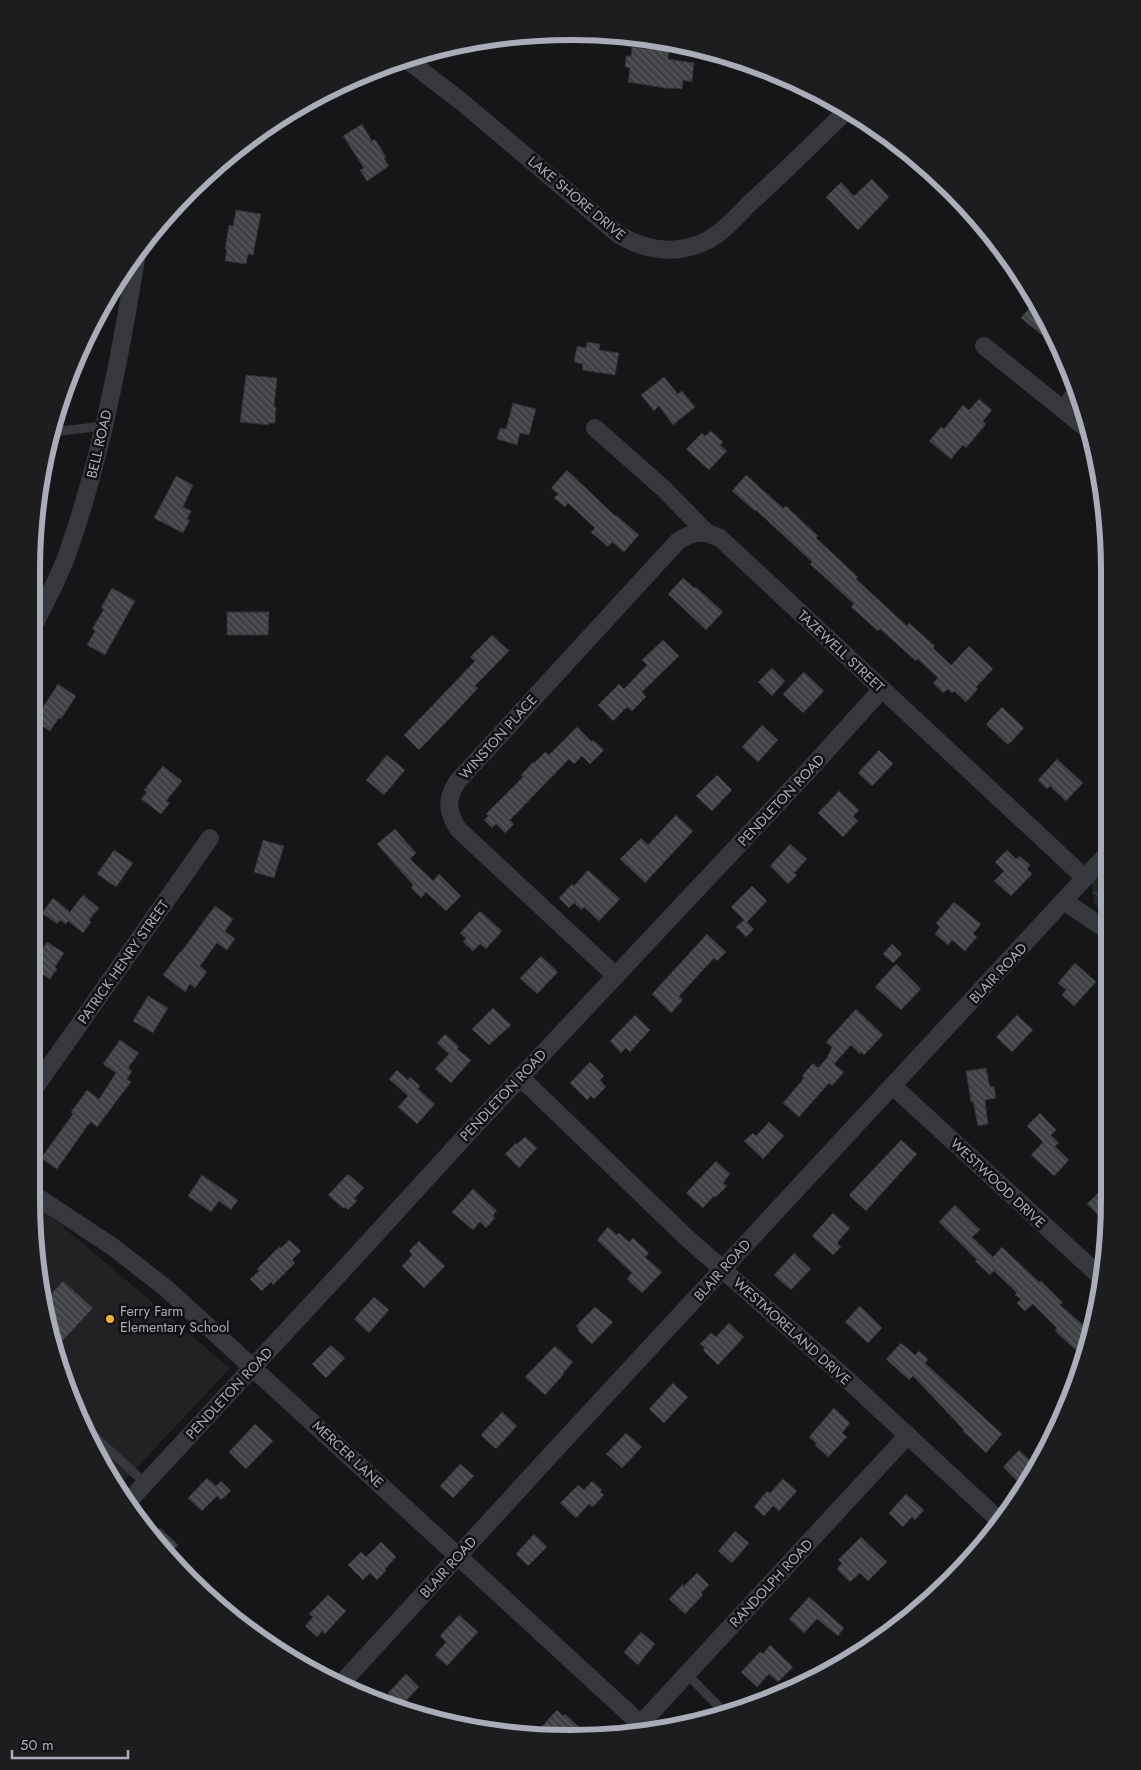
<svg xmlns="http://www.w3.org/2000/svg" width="1141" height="1770" font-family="Jost,sans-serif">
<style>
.built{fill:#222225}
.forest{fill:url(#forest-crowns)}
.building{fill:url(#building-back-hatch);stroke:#303034}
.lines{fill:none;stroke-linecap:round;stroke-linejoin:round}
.service{stroke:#37383d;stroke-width:9}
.minor{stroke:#37383d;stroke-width:18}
.poi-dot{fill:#f2b134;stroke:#111113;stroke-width:2}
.labels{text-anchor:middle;stroke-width:5;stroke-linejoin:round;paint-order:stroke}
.street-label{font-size:14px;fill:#a8adb8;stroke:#111113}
.poi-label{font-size:14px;fill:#a8adb8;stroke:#111113;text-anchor:start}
.rim{fill:none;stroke:#a8adb8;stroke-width:6}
</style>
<defs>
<pattern id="forest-crowns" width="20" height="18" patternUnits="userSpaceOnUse" patternTransform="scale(1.25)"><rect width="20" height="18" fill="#1e261f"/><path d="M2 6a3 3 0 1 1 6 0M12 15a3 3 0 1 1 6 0" fill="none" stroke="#3c433d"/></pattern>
<pattern id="building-back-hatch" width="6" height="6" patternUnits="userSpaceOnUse" patternTransform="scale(1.25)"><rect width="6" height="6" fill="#404145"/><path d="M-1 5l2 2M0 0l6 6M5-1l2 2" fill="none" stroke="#595a5e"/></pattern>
</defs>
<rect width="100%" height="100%" fill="#161618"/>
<!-- built -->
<path class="built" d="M36,1204L230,1368L117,1489L60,1373L36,1270Z"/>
<!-- forest -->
<path class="forest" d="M1107,864V916L1094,903L1091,875Z"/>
<!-- building -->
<g class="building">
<path d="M632,47L669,51L668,59L694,63L692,82L683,80L682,89L671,88V89L628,82L630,68L625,67L626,56H631Z"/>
<path d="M362,124L372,141L375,139L386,157L384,158L389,166L367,181L360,170L364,168L343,136Z"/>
<path d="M872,179L889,197L858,230L826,197L841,182L854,196Z"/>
<path d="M236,210L261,214L253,255L248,254L246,264L225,261L227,249H225L229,225L233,226Z"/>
<path d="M1035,301L1050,325L1042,335L1021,318Z"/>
<path d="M587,342L600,344L599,350L619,353L615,375L582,370L583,364L574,362L577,346L586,348Z"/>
<path d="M246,375L277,378L274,407H276L275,423H269L268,425L240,422Z"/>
<path d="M664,377L678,394L682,391L695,407L673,425L659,406L654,411L641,395Z"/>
<path d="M979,399L992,410L983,421L986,424L966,448L963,445L951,459L929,441L941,427L944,429L963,405L969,410Z"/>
<path d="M513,403L536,409L529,435L520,433L517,445L497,439L500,428L506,429Z"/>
<path d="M711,431L723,442L720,445L727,451L709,470L686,449L702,433L705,436Z"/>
<path d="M567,470L615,516L616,515L639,535L624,552L612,542L608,547L591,532L595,528L568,503L565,507L554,498L558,494L551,488Z"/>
<path d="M746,475L783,508L786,506L818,536L816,538L858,577L856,579L907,626L909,623L935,646L933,648L951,665L969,646L993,669L976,687L978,689L966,702L954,691L952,693L948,689L943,693L933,683L938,678L918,659L916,661L880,629L878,631L851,607L854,604L810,564L812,562L756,510L755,511L732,491Z"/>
<path d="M176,476L193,485L183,507L191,511L187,519L190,520L183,533L154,518Z"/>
<path d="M683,578L694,588L696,587L723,612L706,630L668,594Z"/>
<path d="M112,588L135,601L105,655L87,645L95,631L92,629L104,609L101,608Z"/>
<path d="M227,612H269L268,635H227Z"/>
<path d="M492,635L509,651L475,686L478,688L453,715L419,750L404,735L475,661L470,657Z"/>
<path d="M663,640L679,656L642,692L646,697L632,711L627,707L613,721L598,705L619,684L624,689L647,665L642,660Z"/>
<path d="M772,668L785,681L772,696L758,682Z"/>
<path d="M804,672L824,691L803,713L783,694Z"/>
<path d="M58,684L76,696L61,719L59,718L50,731L36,722V718Z"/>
<path d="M1002,707L1024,728L1008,745L986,724Z"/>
<path d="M762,725L778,740L758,762L742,747Z"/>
<path d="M577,727L592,742L593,740L604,750L590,764L582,756L574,764L569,759L510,820L514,824L505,833L496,824L492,828L484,820L488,816L486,814L523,777L521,775L533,762L534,763L545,752L549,755Z"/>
<path d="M879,750L893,764L872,786L858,773Z"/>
<path d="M387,755L405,770L384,795L366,780Z"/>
<path d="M1057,759L1083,783L1066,801L1050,786L1047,789L1038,780Z"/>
<path d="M163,766L182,781L166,801L170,803L161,814L141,799L147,792L144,790Z"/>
<path d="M717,775L732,790L712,811L696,796Z"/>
<path d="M839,791L859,810L853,816L858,821L843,837L818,813Z"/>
<path d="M676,815L693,831L645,883L620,859L641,838L648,845Z"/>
<path d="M395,829L416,853L410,859L433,881L439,874L461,896L446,911L426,892L421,898L411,888L413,885L377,844Z"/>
<path d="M263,840L284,846L274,878L254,872Z"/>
<path d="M790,844L807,859L794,873L797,875L788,884L770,866Z"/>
<path d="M114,850L133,863L116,887L97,874Z"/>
<path d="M1007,850L1016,859L1020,856L1030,865L1027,869L1032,874L1011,896L994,881L1004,871L995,862Z"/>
<path d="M588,870L620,899L599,921L584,907L582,910L574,903L569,908L559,898L572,884L574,886Z"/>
<path d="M752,886L767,901L747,922L754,929L746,937L736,927L744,920L731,907Z"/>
<path d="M83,895L99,908L89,920L91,922L83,933L68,921L66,924L60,920L57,924L42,913L53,898L70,912Z"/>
<path d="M954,902L981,924L973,934L977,937L965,951L952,940L948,945L935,934L940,927L936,923Z"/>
<path d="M215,906L233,919L225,931L235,939L227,950L217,943L200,966L207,972L195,988L190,984L185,992L163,975L180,952H181Z"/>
<path d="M480,911L502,931L486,949L480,944L473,951L463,942L466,938L460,933Z"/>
<path d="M707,934L726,952L717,961L714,958L679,996L683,1000L671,1013L652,994Z"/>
<path d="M47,942L64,953L55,967L57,969L50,979L36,970V959Z"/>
<path d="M892,944L902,954L893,963L883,954Z"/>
<path d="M541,956L558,972L537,994L520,978Z"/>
<path d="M1075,963L1096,982L1074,1006L1062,995L1066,990L1058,983Z"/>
<path d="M896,964L921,989L901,1010L875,987Z"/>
<path d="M148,996L168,1008L153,1033L133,1021Z"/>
<path d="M493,1008L511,1025L489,1045L472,1029Z"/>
<path d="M856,1009L883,1035L864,1055L861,1052L860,1054L851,1045L834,1064L844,1072L832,1086L829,1083L799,1117L783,1103L804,1078L802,1076L813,1063L818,1068L827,1058L832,1047L826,1042Z"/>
<path d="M635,1015L650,1030L630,1052L626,1048L621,1053L610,1041Z"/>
<path d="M1017,1015L1033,1030L1012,1052L996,1037Z"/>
<path d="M445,1034L459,1047L457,1049L471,1060L451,1083L435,1069L449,1054L437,1043Z"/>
<path d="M120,1040L139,1053L128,1068L132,1071L127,1079L131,1082L97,1127L91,1122L88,1125L57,1169L41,1158L73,1114L71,1112L87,1090L99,1099L116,1073L103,1064Z"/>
<path d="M590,1062L604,1076L600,1080L606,1087L594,1099L591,1096L587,1100L570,1083Z"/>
<path d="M986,1068L990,1087L994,1086L996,1098L985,1100L988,1124L978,1126L973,1101L971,1102L966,1071Z"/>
<path d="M397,1070L408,1080L410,1077L420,1086L418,1089L435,1104L417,1124L398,1107L408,1096L389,1079Z"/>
<path d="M1040,1113L1056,1130L1051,1135L1059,1143L1055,1146L1069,1160L1054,1176L1031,1155L1043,1142L1027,1126Z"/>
<path d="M769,1122L784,1136L763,1159L744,1141L753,1133L756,1136Z"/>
<path d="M525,1137L537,1148L519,1168L505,1154L516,1143L517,1144Z"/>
<path d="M901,1140L917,1154L866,1211L849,1195Z"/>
<path d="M716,1161L730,1174L723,1183L727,1186L716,1197L714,1196L703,1208L686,1193Z"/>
<path d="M348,1174L364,1188L354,1199L357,1201L348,1210L345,1207L344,1209L328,1195Z"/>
<path d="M202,1175L238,1200L231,1210L219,1201L211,1212L188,1196Z"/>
<path d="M1106,1185L1105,1222L1087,1204Z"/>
<path d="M473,1189L497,1211L493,1215L495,1218L486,1228L480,1222L473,1230L452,1212Z"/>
<path d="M955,1205L980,1230L972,1237L993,1257L1002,1247L1039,1282L1041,1281L1063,1303L1060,1305L1089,1330L1082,1356L1055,1331L1057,1328L1033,1304L1025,1311L1017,1303L1021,1299L1015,1295L1017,1293L994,1271L990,1275L975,1261L977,1260L939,1222Z"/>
<path d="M833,1213L850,1228L837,1243L841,1247L833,1255L812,1236Z"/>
<path d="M608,1227L617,1235L619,1233L629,1242L633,1238L649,1253L645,1257L662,1272L642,1293L627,1279L632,1273L597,1240Z"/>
<path d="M289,1240L301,1251L292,1260L295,1263L273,1285L271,1282L262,1291L250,1279L259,1271L257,1269L279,1247L281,1248Z"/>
<path d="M419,1241L445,1266L424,1288L402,1266L412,1255L409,1251Z"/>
<path d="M794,1253L811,1269L791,1290L774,1275Z"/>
<path d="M63,1281L93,1308L54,1350L43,1303Z"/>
<path d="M374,1297L389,1310L369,1333L354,1319Z"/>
<path d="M860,1306L882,1328L868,1343L845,1322Z"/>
<path d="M595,1307L613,1322L592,1344L578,1331L579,1329L576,1326Z"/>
<path d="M729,1323L744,1337L718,1365L703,1350L705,1348L700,1344L711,1333L716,1337Z"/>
<path d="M901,1343L915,1355L919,1351L928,1359L925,1363L1002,1434L986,1453L963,1431L964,1430L913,1376L909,1380L886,1359Z"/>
<path d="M331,1345L345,1358L326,1378L312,1364Z"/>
<path d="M555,1346L573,1362L563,1373L564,1374L545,1395L525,1377Z"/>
<path d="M673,1383L688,1397L664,1423L649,1409Z"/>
<path d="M834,1408L850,1423L842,1433L847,1437L828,1457L815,1445L816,1443L809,1437Z"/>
<path d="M502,1412L517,1426L496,1449L481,1435Z"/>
<path d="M255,1424L273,1441L246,1469L229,1452Z"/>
<path d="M626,1433L642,1447L622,1468L606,1454Z"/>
<path d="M1019,1450L1038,1468L1024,1488L1003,1467Z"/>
<path d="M460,1464L474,1476L453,1498L440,1486Z"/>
<path d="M207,1478L216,1486L221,1481L231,1491L221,1500L217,1496L202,1511L188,1498Z"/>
<path d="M783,1479L797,1491L779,1511L773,1506L764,1516L754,1507L767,1491L770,1493Z"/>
<path d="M592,1481L602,1490L600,1492L604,1495L593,1507L589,1504L576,1518L560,1503L578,1485L584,1490Z"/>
<path d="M906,1494L924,1510L915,1520L912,1517L903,1527L889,1513Z"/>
<path d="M160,1528L178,1545L168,1556L152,1536Z"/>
<path d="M735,1531L749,1543L732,1563L718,1551Z"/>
<path d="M534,1534L547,1547L528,1566L516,1554Z"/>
<path d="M861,1537L887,1562L868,1581L860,1573L850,1582L837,1569L842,1563L838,1560Z"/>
<path d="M381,1542L396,1557L385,1569L386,1571L377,1580L370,1573L363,1580L348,1565L361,1552L366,1557Z"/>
<path d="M697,1573L709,1585L701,1593L703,1595L685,1614L669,1599L683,1584L684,1586Z"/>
<path d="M328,1595L346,1611L325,1634L322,1631L317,1637L305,1626L313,1617L309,1614Z"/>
<path d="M809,1597L844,1628L838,1636L817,1619L804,1633L789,1619Z"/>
<path d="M459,1615L478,1632L447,1666L435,1655L446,1642L440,1636Z"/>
<path d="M641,1632L655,1644L638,1665L624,1652Z"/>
<path d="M770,1645L793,1667L778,1682L769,1674L757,1687L741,1672L760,1652L763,1654Z"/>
<path d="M406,1674L419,1687L401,1706L388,1693Z"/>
<path d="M557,1710L563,1716L565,1714L579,1727L568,1739L554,1737L542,1726Z"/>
</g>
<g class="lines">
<!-- service -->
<g class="service">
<path d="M52,432L104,426"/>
<path d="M89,1431L145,1483"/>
<path d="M687,1674L727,1715"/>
</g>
<!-- minor -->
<g class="minor">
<path d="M406,59L462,102L619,235C645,250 673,255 702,243C721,235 735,218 749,204C783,173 816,141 848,109"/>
<path d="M984,346L1092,433"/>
<path d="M1063,409L1077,392"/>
<path d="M595,428L664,489L707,533L720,538L1085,878"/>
<path d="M36,621C47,598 60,576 68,552C101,458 120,357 136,259"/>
<path d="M1064,901L1099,925L1107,929"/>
<path d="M616,976L458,829C447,811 446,800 457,782L678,541C688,534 696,532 707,533"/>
<path d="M520,1077L686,1237L850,1382L1000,1521"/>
<path d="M36,1086L210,838"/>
<path d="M893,1086L1103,1279"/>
<path d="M36,1196L113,1247L167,1289L646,1729"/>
<path d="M126,1504L343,1270L470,1131L809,770L882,689"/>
<path d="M339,1686L556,1449L1107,854"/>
<path d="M635,1730L908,1435"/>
</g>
</g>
<!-- markers -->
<circle class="poi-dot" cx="110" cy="1319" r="5"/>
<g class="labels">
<!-- street labels -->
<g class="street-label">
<text transform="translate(577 198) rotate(40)" y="5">LAKE SHORE DRIVE</text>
<text transform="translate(99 444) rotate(-77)" y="5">BELL ROAD</text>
<text transform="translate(841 651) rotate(43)" y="5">TAZEWELL STREET</text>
<text transform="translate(498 737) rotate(-48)" y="5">WINSTON PLACE</text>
<text transform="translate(781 800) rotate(-47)" y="5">PENDLETON ROAD</text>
<text transform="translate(123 962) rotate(-55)" y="5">PATRICK HENRY STREET</text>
<text transform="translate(998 973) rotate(-47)" y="5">BLAIR ROAD</text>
<text transform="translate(503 1095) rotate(-47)" y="5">PENDLETON ROAD</text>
<text transform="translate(998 1183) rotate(43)" y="5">WESTWOOD DRIVE</text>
<text transform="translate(722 1270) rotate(-48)" y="5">BLAIR ROAD</text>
<text transform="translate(792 1331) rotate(42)" y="5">WESTMORELAND DRIVE</text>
<text transform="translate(229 1393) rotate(-47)" y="5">PENDLETON ROAD</text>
<text transform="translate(348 1454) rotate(43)" y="5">MERCER LANE</text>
<text transform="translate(448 1567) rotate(-48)" y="5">BLAIR ROAD</text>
<text transform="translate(771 1583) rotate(-47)" y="5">RANDOLPH ROAD</text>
</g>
<!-- poi labels -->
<g class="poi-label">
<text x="120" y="1316">Ferry Farm<tspan x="120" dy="16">Elementary School</tspan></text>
</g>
</g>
<!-- crop -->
<path d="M0 0H1141V1770H0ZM570 40H571A530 530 0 0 1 1101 570V1200A530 530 0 0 1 571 1730H570A530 530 0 0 1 40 1200V570A530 530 0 0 1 570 40Z" fill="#1d1d20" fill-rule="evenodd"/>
<path class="rim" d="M570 40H571A530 530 0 0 1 1101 570V1200A530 530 0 0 1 571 1730H570A530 530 0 0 1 40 1200V570A530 530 0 0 1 570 40Z"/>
<!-- scale -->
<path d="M12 1750v8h116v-8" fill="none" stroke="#a8adb8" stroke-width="2.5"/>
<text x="20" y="1750" font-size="15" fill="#a8adb8" stroke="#111113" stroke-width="4" paint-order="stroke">50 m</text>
</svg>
